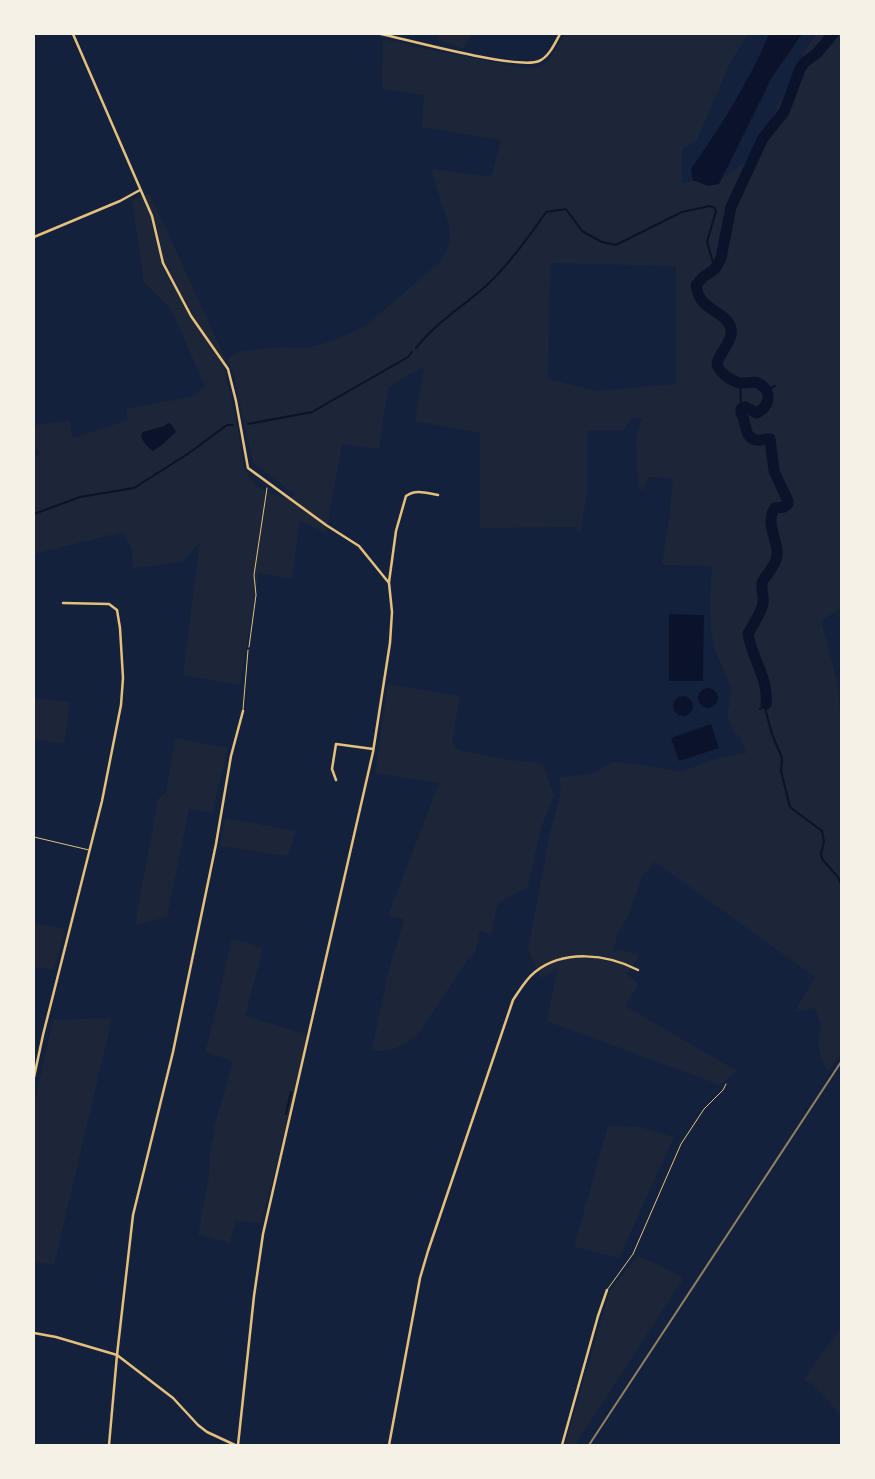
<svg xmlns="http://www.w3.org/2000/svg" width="875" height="1479" font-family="Cabin,sans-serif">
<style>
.green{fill:#1d2539;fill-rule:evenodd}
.water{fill:#0b132b}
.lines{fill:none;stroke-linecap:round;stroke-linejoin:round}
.stream{stroke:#0b132b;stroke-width:2}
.river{stroke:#0b132b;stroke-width:11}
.path{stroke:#e5c07b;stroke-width:1}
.service{stroke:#e5c07b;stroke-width:1}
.minor{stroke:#e5c07b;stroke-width:2.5}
.rail{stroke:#918062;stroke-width:2}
</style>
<rect width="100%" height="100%" fill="#14213d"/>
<!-- green -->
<g class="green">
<path d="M439,34H471L464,49L437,39Z"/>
<path d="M565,34H748L731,61L697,140L682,149V183L726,176L746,162L773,116L805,50L816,34H841V608L821,621L837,681L841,722V1053L829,1071L822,1062L818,1043L821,1026L815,1008L794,1013L815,977L655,862L642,877L629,914L618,933L613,951L622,950L640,955L627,974L639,984L625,1006L737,1071L720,1085L547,1021L557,970L541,978L528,950L549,837L561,792L559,777L592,774L613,762L643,765L680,772L722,757L746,753L740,737L733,732L727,714L731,696V687L715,650L711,630L710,599L712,566L665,565L662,563L670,513L673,478L648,477L644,489H638L636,437L642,418H632L623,430L587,431V495L580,533L575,527L480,528V433L415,421L424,368L405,376L388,388L379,449L342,444L326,533L300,521L292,579L259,573L240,685L183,675L200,542L183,562L133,568L132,550L123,532L34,554V457L41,454L34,445V425L70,421L73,438L128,420L126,409L194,396L205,386L171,309L144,282L132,200L150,194L226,360L240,351L282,347L307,348L335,340L364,327L439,263L450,243L449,226L431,169L491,177L501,140L422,127L424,95L382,89L383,39L429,50L526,68L539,67L547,62ZM550,263L676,266V384L596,391L548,379ZM226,360L233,371L253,463L296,495L282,498L255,486L244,468L238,430L224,368Z"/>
<path d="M388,684L460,696L452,743L459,750L503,759L541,763L535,765H543L554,795L541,828L528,887L498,903L491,934L480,931L475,953L468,959L418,1034C406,1044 387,1055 372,1050L387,977L404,919L388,916L439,783L375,773Z"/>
<path d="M34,698L70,702L64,744L34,739Z"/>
<path d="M175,738L228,748L212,813L189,809L167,917L135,925L158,799L166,793Z"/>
<path d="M225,818L296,831L288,856L220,846Z"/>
<path d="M34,923L65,929L54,970L34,967Z"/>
<path d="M231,940L244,941L263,949L245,1016L310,1035L261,1223L236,1220L230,1243L198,1234L209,1176L210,1149L215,1132L213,1131L233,1061L205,1052L217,1006Z"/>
<path d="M112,1018L54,1265L34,1262V1105L53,1020Z"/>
<path d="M608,1126L640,1127L674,1137L619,1258L574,1247Z"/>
<path d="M638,1256L669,1270L683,1279L575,1445H565L610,1290Z"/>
<path d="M841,1328V1415L812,1384L803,1380Z"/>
</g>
<!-- water -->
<g class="water">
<path d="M769,34H802L772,77L719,184L708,186L693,180L691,169C721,126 749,82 769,34Z"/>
<path d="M168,423L171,424L176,432L163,444L153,451C147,447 143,442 141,435L143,432L164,426Z"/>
<path d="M669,614L704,615L703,681H669Z"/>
<circle cx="708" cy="698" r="10"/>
<circle cx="683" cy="706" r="10"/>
<path d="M711,724L719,748L679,761L671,738Z"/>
</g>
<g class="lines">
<!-- stream -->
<g class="stream">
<path d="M416,348C437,321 463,307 488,284C510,263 529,237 546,212L566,209L582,231L602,242L616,245L682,212L710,206L715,208L716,211L707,242L715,269"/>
<path d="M740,382L741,409"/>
<path d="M766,390L775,386"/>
<path d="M248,424L312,412L408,357L412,352"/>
<path d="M34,514L80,497L134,488L189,453L227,425H233"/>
<path d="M766,704V712L772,734L782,758L781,771L790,807L822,831L824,842L821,853L822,859L838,877L841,884"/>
<path d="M760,709L766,704"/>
<path d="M286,1114L291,1092"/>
</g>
<!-- river -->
<path class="river" d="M766,704C769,679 752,659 748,634C753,624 761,614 763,603C764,597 761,590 762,583C765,575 775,568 777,556C779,541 764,523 775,508L784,507L788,504V501L774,471L770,439C765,438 762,441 757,440C743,439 747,421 741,413V409L745,407L757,413C768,407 774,394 760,384C755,380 747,384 740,383C731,381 718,372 717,363C720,353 729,345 731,335C734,318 714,313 704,303C699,298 697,292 696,285L703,277L715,269L721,258L731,207L763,138L784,112L800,69L804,63L817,53L833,34"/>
<!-- path -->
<path class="path" d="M249,647L256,595L254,575L267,488"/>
<!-- service -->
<g class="service">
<path d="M243,710L248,650"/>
<path d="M34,837L89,850"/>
<path d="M607,1290L633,1254L681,1144L704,1109L723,1090L726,1084"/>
</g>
<!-- minor -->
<g class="minor">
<path d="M73,34L152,216L163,263L191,316L228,369L236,401L248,468L326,525L359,546L389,583L392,612L390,643L373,752L263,1234L254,1296L238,1445"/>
<path d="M381,34C409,40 518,70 539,61C549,57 555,43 560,34"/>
<path d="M34,237L120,201L140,190"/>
<path d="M389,582L396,531L406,496C416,489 426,493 438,495"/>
<path d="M336,780L332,769L336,744L373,749"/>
<path d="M34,1077L43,1035L102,801L121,705L123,678L120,628L117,610L109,604L63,603"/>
<path d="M34,1333L56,1337L117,1355L173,1398L198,1425L207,1432L235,1445"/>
<path d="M109,1445L117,1355L133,1215L173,1052L216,844L231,756L243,711"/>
<path d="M389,1445L420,1278L428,1251L513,1000C520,990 525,980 535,972C564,949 607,954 638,970"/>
<path d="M562,1445L598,1316L607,1290"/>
</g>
<!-- rail -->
<path class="rail" d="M589,1445L841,1062"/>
</g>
<!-- border -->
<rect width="875" height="1479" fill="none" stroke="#f6f1e7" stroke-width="70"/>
</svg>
